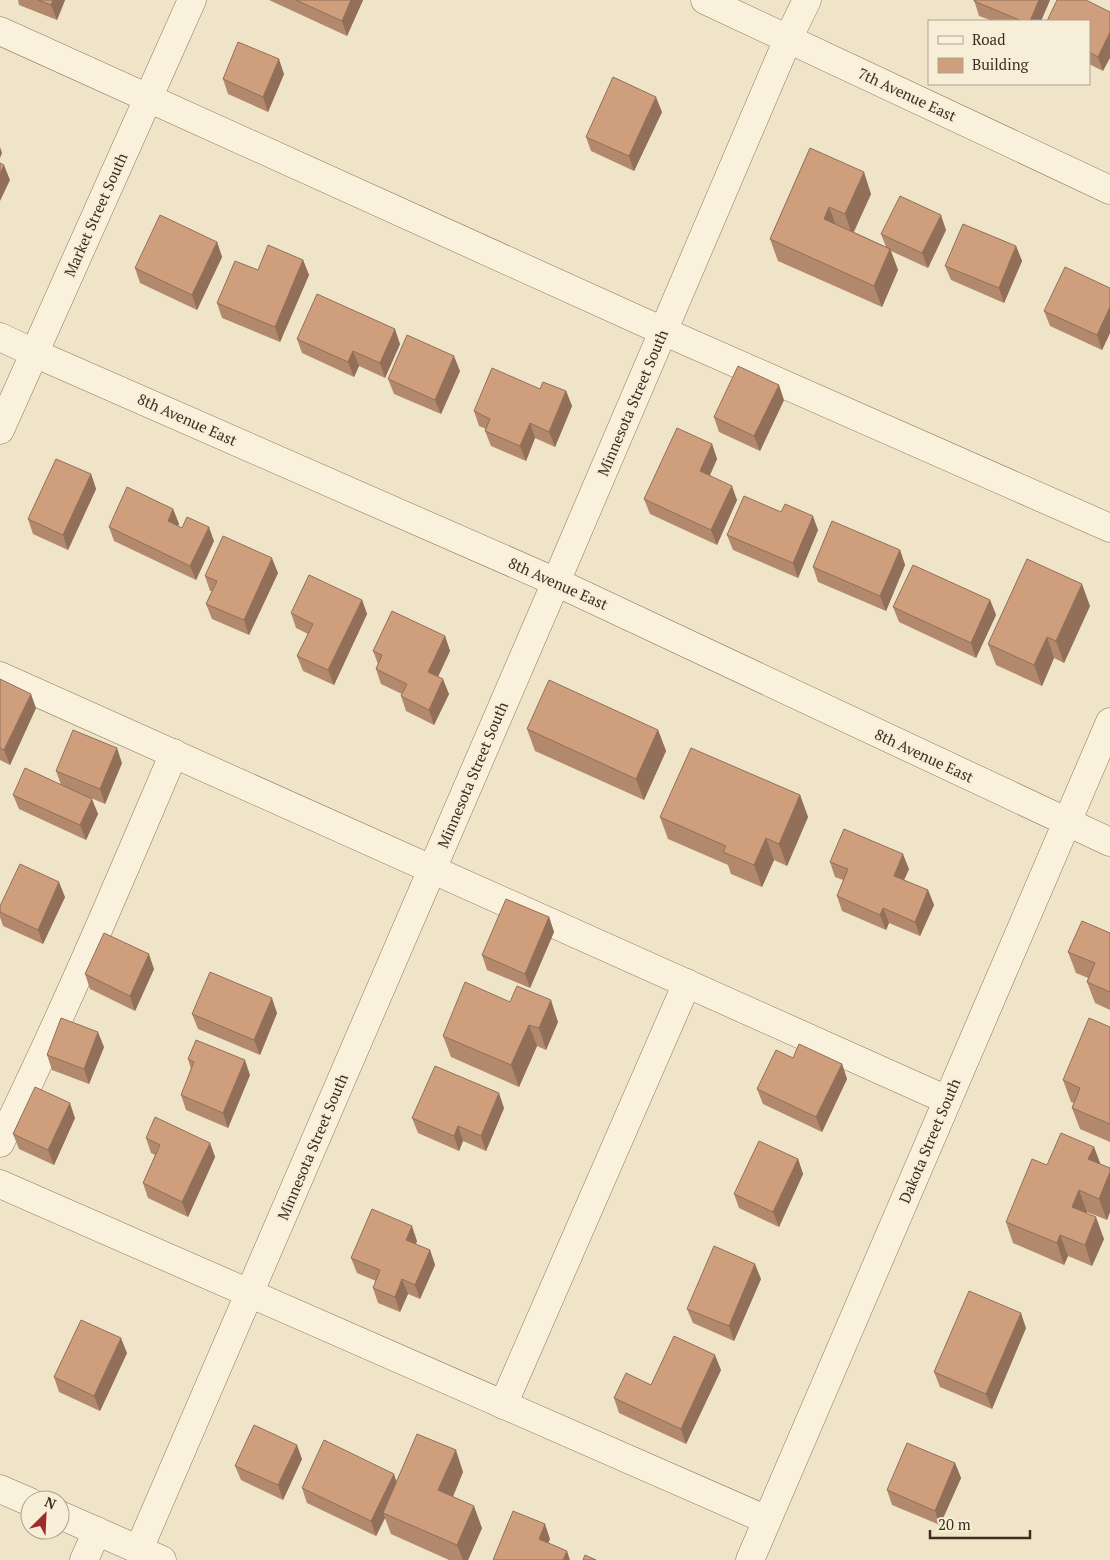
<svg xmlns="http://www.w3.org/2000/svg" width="1110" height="1560" font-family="'PT Serif',serif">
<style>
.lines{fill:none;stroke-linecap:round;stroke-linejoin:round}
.minor-casing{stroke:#8d765c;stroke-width:29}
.minor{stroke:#faf1dc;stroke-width:28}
.wall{fill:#b2896c}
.shaded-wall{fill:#916f58}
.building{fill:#cf9f7d;stroke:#916f58}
.labels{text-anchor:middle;stroke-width:4.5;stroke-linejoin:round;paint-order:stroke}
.street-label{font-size:15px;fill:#3d2e20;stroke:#f7eed8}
</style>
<rect width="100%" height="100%" fill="#f0e4c8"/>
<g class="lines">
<!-- minor casing -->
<g class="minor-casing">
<g id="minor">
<path d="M705,0L1110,190"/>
<path d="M0,31L663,331L1110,528"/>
<path d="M0,337L34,353L556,582L1110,842"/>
<path d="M0,430L192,0"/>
<path d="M0,676L947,1100"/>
<path d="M0,1143C63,1015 118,884 174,753"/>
<path d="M0,1184L767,1520"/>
<path d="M503,1405L687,983"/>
<path d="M0,1489L30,1502"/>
<path d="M60,1515L162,1560"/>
<path d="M139,1549L556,582L788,39L807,0"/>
<path d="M84,1560L97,1531"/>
<path d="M750,1560L1110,722"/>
</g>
</g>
<!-- minor -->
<use href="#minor" class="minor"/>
</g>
<!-- wall -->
<g class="wall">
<path d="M18,0H65L57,20L19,5Z"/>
<path d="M269,0H363L347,36Z"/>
<path d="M974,0H1050L1041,21H993L979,16Z"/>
<path d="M1086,0L1103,71L1089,64V21Z"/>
<path d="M284,74L268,112L228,94L223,79Z"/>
<path d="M662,112L634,171L591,151L586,137Z"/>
<path d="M810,148L871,194L854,232L886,247L881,234L946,230L928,268L891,251L898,270L882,307L778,261L770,239Z"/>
<path d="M217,242L222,257L197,310L140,283L135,268Z"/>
<path d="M1016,246L1022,261L1004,303L951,280L945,266Z"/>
<path d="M303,260L309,275L280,342L222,318L217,303L258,270Z"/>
<path d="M1110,288V333L1102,350L1050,326L1044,311Z"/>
<path d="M297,339L400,344L385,378L359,366L354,377L302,353Z"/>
<path d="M460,371L441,414L394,394L388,379Z"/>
<path d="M540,389L566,391L572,406L555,447L535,438L526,461L491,446L485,431L486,429L479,426L474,411Z"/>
<path d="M784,400L760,451L719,432L714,417Z"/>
<path d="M712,444L717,459L710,475L737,500L717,545L650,514L644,499Z"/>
<path d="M91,474L96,489L68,550L33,534L28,519Z"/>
<path d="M173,509L179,524L178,526L214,541L196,580L114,541L109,527Z"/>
<path d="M818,530L798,578L733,550L727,535Z"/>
<path d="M900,550L905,565L886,611L818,582L813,567Z"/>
<path d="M278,573L249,635L212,619L206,604L212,591H210L205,576Z"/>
<path d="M362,600L367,614L334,685L303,671L297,656L308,634L296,628L291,613Z"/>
<path d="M990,600L996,615L976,658L899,622L893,607Z"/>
<path d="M1090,606L1064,663L1054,658L1042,686L996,665L988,644Z"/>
<path d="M445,636L450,651L438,677L449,694L434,725L406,711L401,696L402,694L381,684L376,669L378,664L373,651Z"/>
<path d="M0,679L36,708L10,765L0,760Z"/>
<path d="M527,729L658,730L666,751L644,800L535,751Z"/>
<path d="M122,763L105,804L91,798L98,814L86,840L19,809L13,795L61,785L56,771Z"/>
<path d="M800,795L808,817L787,866L774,860L762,887L731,874L728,865L668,839L660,817Z"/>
<path d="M830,862L909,869L904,880L928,890L934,905L920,936L889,923L886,930L842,911L837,896L843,880L835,877Z"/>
<path d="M65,897L43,944L3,926L0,917V906Z"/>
<path d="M549,917L554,932L530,988L487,970L482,955Z"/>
<path d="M1110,933V1010L1095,1003L1087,982L1088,978L1076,973L1068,952Z"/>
<path d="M154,969L135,1011L90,989L85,974Z"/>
<path d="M510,1002L558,1022L546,1050L537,1046L519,1087L451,1057L443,1036Z"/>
<path d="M277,1013L260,1055L198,1029L192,1014Z"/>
<path d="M1110,1027V1142L1080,1129L1072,1108L1074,1103L1071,1102L1063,1080Z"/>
<path d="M104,1047L89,1084L52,1070L47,1055Z"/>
<path d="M793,1058L842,1064L847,1079L822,1132L763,1104L757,1089Z"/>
<path d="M188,1059L250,1075L228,1128L186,1110L181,1095L191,1069Z"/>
<path d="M504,1108L486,1151L463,1141L459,1151L418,1133L412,1118Z"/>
<path d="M75,1118L54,1165L19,1149L13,1134Z"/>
<path d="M146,1138L210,1143L215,1157L188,1217L148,1198L143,1183L155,1155L151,1153Z"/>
<path d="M1094,1147L1100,1164L1110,1168V1212L1107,1220L1087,1212L1086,1213L1104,1239L1092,1266L1068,1256L1064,1265L1013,1243L1006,1222L1047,1165Z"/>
<path d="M798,1159L803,1174L779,1227L739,1208L734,1194Z"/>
<path d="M417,1241L416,1244L430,1250L435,1265L420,1299L408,1294L400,1312L378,1303L373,1288L376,1281L357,1273L351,1258Z"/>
<path d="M761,1279L734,1341L693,1323L687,1309Z"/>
<path d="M1026,1328L992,1409L940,1387L934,1372Z"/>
<path d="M127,1353L100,1411L59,1392L54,1377Z"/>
<path d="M721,1370L686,1444L619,1413L614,1398L651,1385Z"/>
<path d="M302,1459L283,1500L241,1480L235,1466Z"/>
<path d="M955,1463L961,1478L940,1525L892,1505L887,1490Z"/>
<path d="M463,1472L453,1497L482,1528L468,1560H449L391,1534L385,1518L376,1536L307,1503L302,1488L396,1482Z"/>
</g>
<!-- shaded-wall -->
<g class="shaded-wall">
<path d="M53,0H65L57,20L51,5Z"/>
<path d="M351,0H363L347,36L342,21Z"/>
<path d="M1039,0H1050L1041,21H1030Z"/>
<path d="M1110,32V58L1103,71L1098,57Z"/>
<path d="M279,59L284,74L268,112L263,97Z"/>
<path d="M656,97L662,112L634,171L629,156Z"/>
<path d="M0,147L2,153L0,158Z"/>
<path d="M4,165L10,180L0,201V174Z"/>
<path d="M864,172L871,194L852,235L845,214Z"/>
<path d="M829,207L837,228L824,219Z"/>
<path d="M941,215L946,230L928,268L922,253Z"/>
<path d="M217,242L222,257L197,310L192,295Z"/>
<path d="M1016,246L1022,261L1004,303L999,288Z"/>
<path d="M890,249L898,270L882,307L874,286Z"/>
<path d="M303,260L309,275L280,342L275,327Z"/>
<path d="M1110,307V333L1102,350L1097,335Z"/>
<path d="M395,329L400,344L385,378L380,363Z"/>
<path d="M353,351L359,366L354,377L348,362Z"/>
<path d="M454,356L460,371L441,414L435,400Z"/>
<path d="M779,385L784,400L760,451L754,436Z"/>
<path d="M566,391L572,406L555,447L549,432Z"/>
<path d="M530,423L535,438L526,461L520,446Z"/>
<path d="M712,444L717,459L705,486L700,471Z"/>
<path d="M91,474L96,489L68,550L63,535Z"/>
<path d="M732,486L737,500L717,545L711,530Z"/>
<path d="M173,509L179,524L173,535L168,521Z"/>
<path d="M813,516L818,530L798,578L793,563Z"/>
<path d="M209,527L214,541L196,580L190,566Z"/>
<path d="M900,550L905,565L886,611L880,596Z"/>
<path d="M272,558L278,573L249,635L244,620Z"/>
<path d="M1082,584L1090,606L1064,663L1056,641Z"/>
<path d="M362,600L367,614L334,685L328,670Z"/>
<path d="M990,600L996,615L976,658L971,643Z"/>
<path d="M445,636L450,651L433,687L428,672Z"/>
<path d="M1047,637L1054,658L1042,686L1034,665Z"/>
<path d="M443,679L449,694L434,725L429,710Z"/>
<path d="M31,694L36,708L10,765L4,750Z"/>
<path d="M658,730L666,751L644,800L636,779Z"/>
<path d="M117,748L122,763L105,804L100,789Z"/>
<path d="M800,795L808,817L787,866L779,844Z"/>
<path d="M92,799L98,814L86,840L80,825Z"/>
<path d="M766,838L774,860L762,887L754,865Z"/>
<path d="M903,854L909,869L899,891L894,876Z"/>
<path d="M59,882L65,897L43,944L38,930Z"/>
<path d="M928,890L934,905L920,936L915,922Z"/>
<path d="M883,908L889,923L886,930L880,915Z"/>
<path d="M549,917L554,932L530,988L525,974Z"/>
<path d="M149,954L154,969L135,1011L130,996Z"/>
<path d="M272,998L277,1013L260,1055L254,1040Z"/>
<path d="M551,1000L558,1022L546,1050L539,1028Z"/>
<path d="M529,1025L537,1046L519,1087L511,1065Z"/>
<path d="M98,1032L104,1047L89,1084L84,1069Z"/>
<path d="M245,1060L250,1075L228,1128L223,1113Z"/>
<path d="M842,1064L847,1079L822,1132L816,1117Z"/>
<path d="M499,1093L504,1108L486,1151L481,1136Z"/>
<path d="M70,1103L75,1118L54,1165L48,1150Z"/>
<path d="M458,1126L463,1141L459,1151L454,1136Z"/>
<path d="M210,1143L215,1157L188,1217L182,1202Z"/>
<path d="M1094,1147L1102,1168L1088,1159Z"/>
<path d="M798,1159L803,1174L779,1227L773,1212Z"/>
<path d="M1110,1172V1212L1107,1220L1099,1199Z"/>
<path d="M1079,1190L1087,1212L1080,1229L1072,1207Z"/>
<path d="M1096,1217L1104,1239L1092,1266L1085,1245Z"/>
<path d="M412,1226L417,1241L411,1255L406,1240Z"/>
<path d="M1060,1235L1068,1256L1064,1265L1057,1243Z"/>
<path d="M430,1250L435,1265L420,1299L415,1285Z"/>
<path d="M755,1264L761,1279L734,1341L729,1326Z"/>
<path d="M402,1279L408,1294L400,1312L395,1297Z"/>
<path d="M1021,1313L1026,1328L992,1409L986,1394Z"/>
<path d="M121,1338L127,1353L100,1411L94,1396Z"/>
<path d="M715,1355L721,1370L686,1444L681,1429Z"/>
<path d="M297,1445L302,1459L283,1500L278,1485Z"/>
<path d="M456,1450L463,1472L446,1512L438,1490Z"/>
<path d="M955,1463L961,1478L940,1525L935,1511Z"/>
<path d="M394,1474L399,1489L383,1513L385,1518L376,1536L371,1521Z"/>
<path d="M474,1506L482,1528L468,1560H463L457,1545Z"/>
<path d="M545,1524L550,1539L544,1554L539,1539Z"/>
<path d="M567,1551L570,1560H563Z"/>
</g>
<!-- building -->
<g class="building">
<path d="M38,0H53L51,5Z"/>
<path d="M296,0H351L342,21Z"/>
<path d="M974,0H1039L1030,21H1022L974,1Z"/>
<path d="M1057,0H1086L1110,12V32L1098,57L1089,52V21H1047Z"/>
<path d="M238,42L279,59L263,97L223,79Z"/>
<path d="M613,77L656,97L629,156L586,137Z"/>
<path d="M810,148L864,172L845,214L829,207L824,219L890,249L874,286L770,239Z"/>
<path d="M0,163L4,165L0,174Z"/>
<path d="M900,196L941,215L922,253L881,234Z"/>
<path d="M160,215L217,242L192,295L135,268Z"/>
<path d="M963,224L1016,246L999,288L945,266Z"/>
<path d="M268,245L303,260L275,327L217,303L235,261L258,270Z"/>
<path d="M1065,267L1110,288V307L1097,335L1044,311Z"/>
<path d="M317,294L395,329L380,363L353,351L348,362L297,339Z"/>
<path d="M407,335L454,356L435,400L388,379Z"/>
<path d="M738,366L779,385L754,436L714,417Z"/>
<path d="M492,368L540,389L543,382L566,391L549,432L530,423L520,446L485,431L490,419L474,411Z"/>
<path d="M677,428L712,444L700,471L732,486L711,530L644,499Z"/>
<path d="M56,459L91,474L63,535L28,519Z"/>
<path d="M127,487L173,509L168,521L182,528L187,517L209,527L190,566L109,527Z"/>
<path d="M744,496L781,512L785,504L813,516L793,563L727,535Z"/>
<path d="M832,521L900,550L880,596L813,567Z"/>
<path d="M223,536L272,558L244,620L206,604L217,581L205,576Z"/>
<path d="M1027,559L1082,584L1056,641L1047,637L1034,665L988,644Z"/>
<path d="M913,565L990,600L971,643L893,607Z"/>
<path d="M309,575L362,600L328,670L297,656L313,624L291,613Z"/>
<path d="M392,611L445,636L428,672L443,679L429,710L401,696L407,684L376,669L382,655L373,651Z"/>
<path d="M0,679L31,694L4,750L0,748Z"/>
<path d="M549,680L658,730L636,779L527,729Z"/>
<path d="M73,730L117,748L100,789L56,771Z"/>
<path d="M691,748L800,795L779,844L766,838L754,865L723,852L726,846L660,817Z"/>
<path d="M25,768L92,799L80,825L13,795Z"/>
<path d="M844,829L903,854L894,876L928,890L915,922L883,908L880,915L837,896L848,869L830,862Z"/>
<path d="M20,864L59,882L38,930L0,912V906Z"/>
<path d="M506,899L549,917L525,974L482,955Z"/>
<path d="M1082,921L1110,933V992L1087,982L1095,963L1068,952Z"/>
<path d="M104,933L149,954L130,996L85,974Z"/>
<path d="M210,972L272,998L254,1040L192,1014Z"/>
<path d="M465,982L510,1002L517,986L551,1000L539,1028L529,1025L511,1065L443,1036Z"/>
<path d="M61,1018L98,1032L84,1069L47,1055Z"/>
<path d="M1089,1018L1110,1027V1124L1072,1108L1080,1088L1063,1080Z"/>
<path d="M196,1040L245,1060L223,1113L181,1095L194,1062L188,1059Z"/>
<path d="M799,1044L842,1064L816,1117L757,1089L776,1050L793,1058Z"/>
<path d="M435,1066L499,1093L481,1136L458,1126L454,1136L412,1118Z"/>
<path d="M35,1087L70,1103L48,1150L13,1134Z"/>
<path d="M155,1117L210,1143L182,1202L143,1183L160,1145L146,1138Z"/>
<path d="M1061,1133L1094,1147L1088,1159L1110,1168V1172L1099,1199L1079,1190L1072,1207L1096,1217L1085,1245L1060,1235L1057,1243L1006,1222L1032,1159L1047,1165Z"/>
<path d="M759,1141L798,1159L773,1212L734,1194Z"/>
<path d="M372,1209L412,1226L406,1240L430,1250L415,1285L402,1279L395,1297L373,1288L380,1270L351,1258Z"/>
<path d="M714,1246L755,1264L729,1326L687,1309Z"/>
<path d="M969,1291L1021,1313L986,1394L934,1372Z"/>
<path d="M81,1320L121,1338L94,1396L54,1377Z"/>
<path d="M674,1336L715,1355L681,1429L614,1398L626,1373L651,1385Z"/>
<path d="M254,1425L297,1445L278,1485L235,1466Z"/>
<path d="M417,1434L456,1450L438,1490L474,1506L457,1545L383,1513Z"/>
<path d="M324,1440L394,1474L371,1521L302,1488Z"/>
<path d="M907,1443L955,1463L935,1511L887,1490Z"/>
<path d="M513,1511L545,1524L539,1539L567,1551L563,1560H493Z"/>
<path d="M585,1555L596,1560H583Z"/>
</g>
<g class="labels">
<!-- street labels -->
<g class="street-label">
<text transform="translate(907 95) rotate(25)" y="5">7th Avenue East</text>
<text transform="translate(96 215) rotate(-66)" y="5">Market Street South</text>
<text transform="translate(633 403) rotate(-67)" y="5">Minnesota Street South</text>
<text transform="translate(187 420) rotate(24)" y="5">8th Avenue East</text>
<text transform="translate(558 584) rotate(24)" y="5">8th Avenue East</text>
<text transform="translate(924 756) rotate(25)" y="5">8th Avenue East</text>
<text transform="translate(473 775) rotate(-67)" y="5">Minnesota Street South</text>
<text transform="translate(930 1141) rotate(-67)" y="5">Dakota Street South</text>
<text transform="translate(313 1147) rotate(-67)" y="5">Minnesota Street South</text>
</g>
</g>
<!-- legend -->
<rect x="928" y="20" width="162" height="65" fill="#f7eed8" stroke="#ada18e"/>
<rect x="938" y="36" width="25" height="8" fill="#faf1dc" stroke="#ada18e"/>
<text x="972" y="45" font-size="15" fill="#3d2e20">Road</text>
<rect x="938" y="58" width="25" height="15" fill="#cf9f7d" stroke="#ada18e"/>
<text x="972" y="70" font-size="15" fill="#3d2e20">Building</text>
<!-- north arrow -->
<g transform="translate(45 1515) rotate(24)"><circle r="24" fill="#f7eed8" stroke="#ada18e"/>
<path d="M0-4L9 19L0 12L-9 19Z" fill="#9e2a2b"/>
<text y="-8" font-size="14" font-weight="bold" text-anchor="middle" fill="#3d2e20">N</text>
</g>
<!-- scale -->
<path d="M930 1530v8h100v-8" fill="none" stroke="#3d2e20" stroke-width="2.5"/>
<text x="938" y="1530" font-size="15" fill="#3d2e20" stroke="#f7eed8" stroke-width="4" paint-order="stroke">20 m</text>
</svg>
